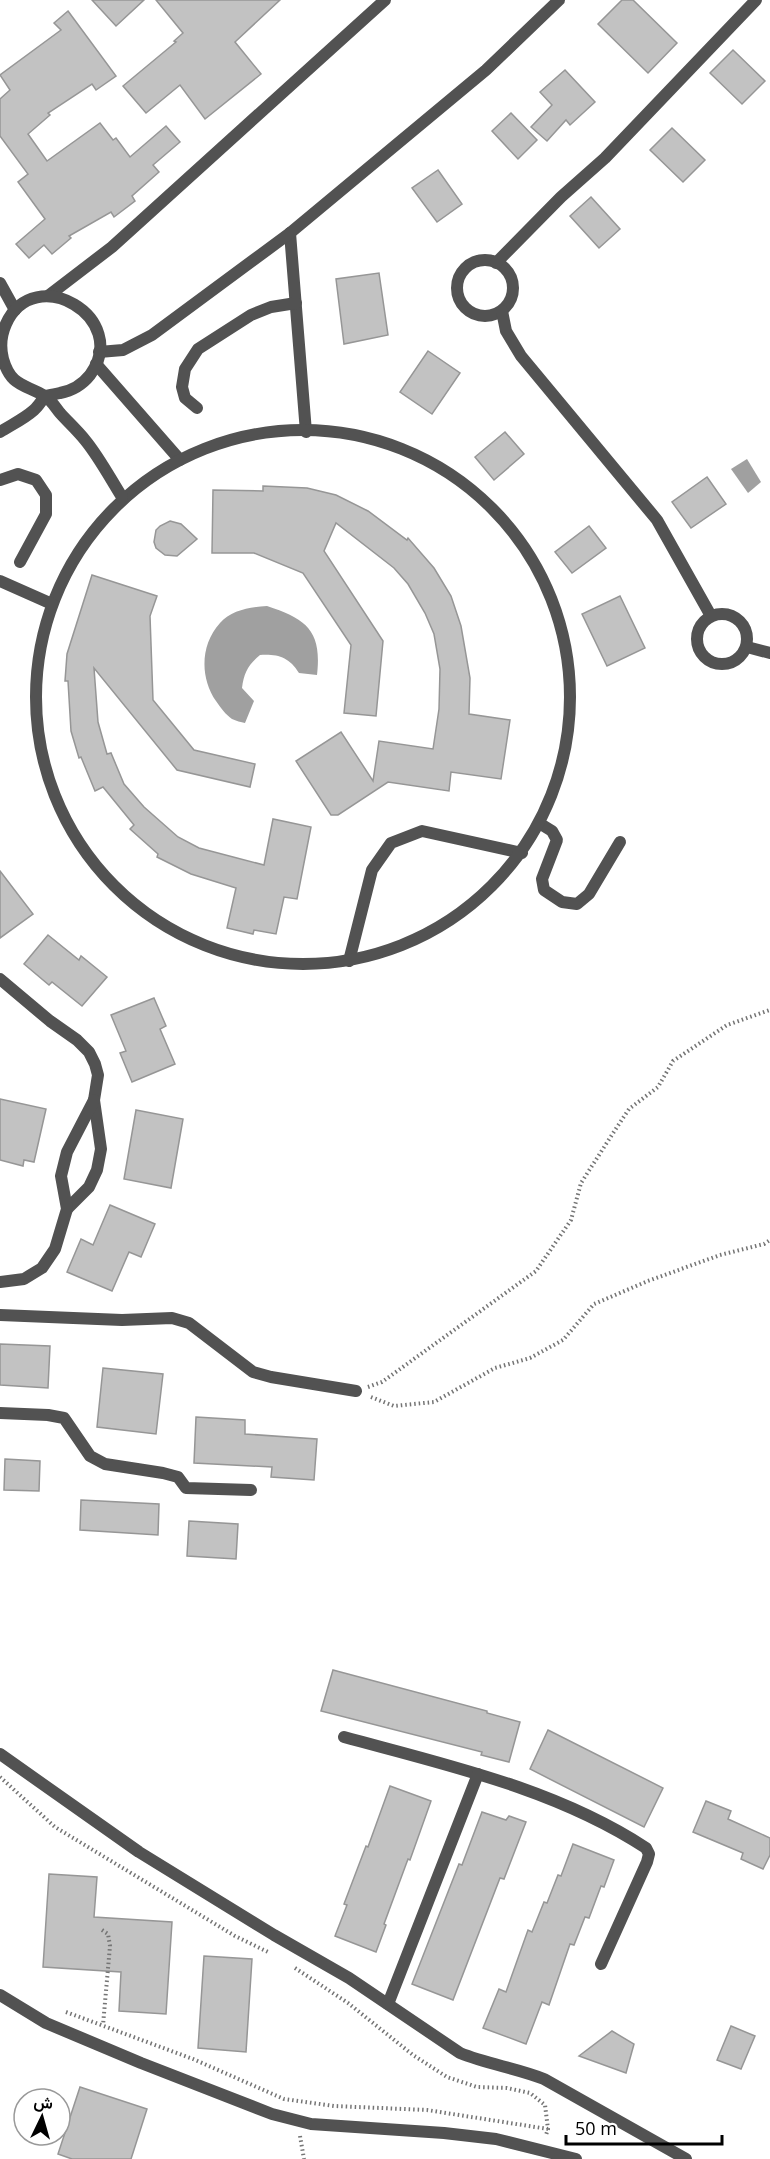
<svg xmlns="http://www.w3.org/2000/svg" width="770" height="2159" font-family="'Open Sans',Vazirmatn,sans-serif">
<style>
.water{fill:#a0a0a0}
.building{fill:#c2c2c2;stroke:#969696;stroke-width:1.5}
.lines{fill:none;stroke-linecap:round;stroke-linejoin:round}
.path{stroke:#747474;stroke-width:4;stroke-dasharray:1.5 3;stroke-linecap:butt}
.lane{stroke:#525252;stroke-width:12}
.street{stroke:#525252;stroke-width:12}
</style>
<rect width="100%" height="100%" fill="#fff"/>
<!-- water -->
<g class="water">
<path d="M747,459L761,482L748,493L731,469Z"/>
<path d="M267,606C307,619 322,631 317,675L299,673C289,657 278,654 260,655C248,665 244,673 242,688L254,701L245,723C241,722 236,721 232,719C226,715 220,707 216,701C200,678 200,645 220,623C231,610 251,607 267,606Z"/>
</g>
<!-- building -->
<g class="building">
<path d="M92,0H144L116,26Z"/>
<path d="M156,0H280L235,42L261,74L205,119L180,85L146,113L123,86L176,42L174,41L183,33Z"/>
<path d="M622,0H633L677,43L648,73L598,24Z"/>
<path d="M68,11L116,76L96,90L92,84L48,113L50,115L28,134L47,161L100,123L113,140L116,138L130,157L166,126L180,142L153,165L159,172L132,196L135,201L114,217L111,212L69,236L71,238L52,254L44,245L29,258L16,244L45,219L18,182L28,174L0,136V99L10,90L0,75L61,30L54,23Z"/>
<path d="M733,50L765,81L742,104L710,73Z"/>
<path d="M565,70L595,102L570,125L566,120L547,141L531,127L552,105L540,92Z"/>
<path d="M511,113L537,140L518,159L492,131Z"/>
<path d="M672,128L705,160L683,182L650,150Z"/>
<path d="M438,170L462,204L437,222L412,188Z"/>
<path d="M591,197L620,229L599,248L570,216Z"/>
<path d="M379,273L388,335L344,344L336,279Z"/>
<path d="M428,351L460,373L432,414L400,392Z"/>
<path d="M505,432L524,454L494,480L475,457Z"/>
<path d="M707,477L726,504L691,528L672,502Z"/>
<path d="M263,486L307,488L336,495L368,511L407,540L408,538L434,568L451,596L461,626L470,678L469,714L510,720L501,779L451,772L449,791L388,782L338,815H331L296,761L341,732L373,781L379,741L433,749L439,709L440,669L434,634L425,613L408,584L394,568L336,523L324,551L383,641L376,716L344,713L351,645L303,573L254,553H212L213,490L263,491Z"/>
<path d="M170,521L181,524L197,539L177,556L165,555L156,548L154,542L156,530L160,526Z"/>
<path d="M589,526L606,548L572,573L555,552Z"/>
<path d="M92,575L157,596L150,616L153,700L194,750L255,764L250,787L177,770L94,668L98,722L107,754L111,753L124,784L144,807L178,837L199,848L264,865L273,819L311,827L297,899L284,897L276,934L254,930L253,934L227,928L236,888L191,874L157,857L158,854L130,829L134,825L103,787L95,791L81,757L79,758L71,731L68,681H65L67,654Z"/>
<path d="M620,596L645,648L607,666L582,614Z"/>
<path d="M0,871L33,914L0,938Z"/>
<path d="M48,935L79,960L81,956L107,977L82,1006L52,982L49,985L24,964Z"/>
<path d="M154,998L166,1026L160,1029L175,1064L132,1082L120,1053L126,1051L111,1015Z"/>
<path d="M0,1099L46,1109L34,1162L24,1160L23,1166L0,1160Z"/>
<path d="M136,1110L183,1119L171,1188L124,1179Z"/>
<path d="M110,1205L155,1224L141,1257L129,1252L112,1291L67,1272L81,1239L93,1245Z"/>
<path d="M0,1344L50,1346L48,1388L0,1385Z"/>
<path d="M103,1368L163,1374L156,1434L97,1427Z"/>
<path d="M196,1417L245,1420V1434L317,1439L314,1480L271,1477L272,1467L194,1463Z"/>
<path d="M5,1459L40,1461L39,1491L4,1490Z"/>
<path d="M81,1500L159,1504L158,1535L80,1530Z"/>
<path d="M189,1521L238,1524L236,1559L187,1556Z"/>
<path d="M333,1670L487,1711V1713L520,1722L509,1762L481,1755L482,1752L321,1711Z"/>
<path d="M548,1730L663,1788L644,1827L530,1769Z"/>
<path d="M390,1786L431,1801L410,1860L408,1859L384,1924L386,1925L376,1952L335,1936L347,1905L344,1904L366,1846L368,1847Z"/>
<path d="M706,1801L731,1811L728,1819L770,1838V1855L763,1869L741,1859L743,1853L693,1832Z"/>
<path d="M482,1812L506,1820L509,1816L526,1822L504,1879L500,1878L453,2000L412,1984L459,1864L462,1865Z"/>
<path d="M573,1844L614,1860L604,1887L601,1886L589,1918L585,1917L574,1945L570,1944L549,2005L542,2002L526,2044L483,2028L499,1989L506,1992L528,1930L532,1932L544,1902L547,1903L558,1875L561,1876Z"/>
<path d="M49,1874L97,1877L94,1917L172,1922L166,2014L119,2011L121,1972L43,1967Z"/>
<path d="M204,1956L252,1959L246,2052L198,2048Z"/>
<path d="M731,2026L755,2036L741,2069L717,2060Z"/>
<path d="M612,2031L634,2044L626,2073L579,2056Z"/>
<path d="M80,2087L147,2109L131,2159H72L58,2154Z"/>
</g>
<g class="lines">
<!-- path -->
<g class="path">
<path d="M368,1387L382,1382L536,1271L571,1220L581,1183L617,1127L629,1109L658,1087L673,1061L727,1025L770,1010"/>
<path d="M371,1397L394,1406L434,1402L495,1368L530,1358L563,1340L594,1304L648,1281L720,1255L764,1244L770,1240"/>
<path d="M0,1777L55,1827L235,1936L268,1952"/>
<path d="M102,1930L108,1934L110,1946L103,2025"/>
<path d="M295,1968L348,2003L413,2055L447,2077L477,2087L507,2088L530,2093L545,2105L548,2129L546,2135"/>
<path d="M66,2012L193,2059L284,2099L334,2106L427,2110L548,2129"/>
<path d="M300,2136L304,2159"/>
</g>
<!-- lane -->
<g class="lane">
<path d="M290,233L306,432"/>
<path d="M0,283L15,310"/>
<path d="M197,408L185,398L182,387L185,369L198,349L251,315L271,307L296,303"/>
<path d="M0,480L18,474L36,480L46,495V514L20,562"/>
<path d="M539,823L552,831L557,840L542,879L544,890L562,902L577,904L589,894L620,842"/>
<path d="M349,961L372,870L391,843L422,831L522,853"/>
</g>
<!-- street -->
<g class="street">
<circle cx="485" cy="288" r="28"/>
<path d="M496,263L561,197L605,158L756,0"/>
<path d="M48,296L112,247L385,0"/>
<path d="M502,311L506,331L521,356L657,520L711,616"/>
<path d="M99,352L123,350L152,335L290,233L486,70L559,0"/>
<path d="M96,364L180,460"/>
<circle cx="303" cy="697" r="267"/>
<path d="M0,432C11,425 24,419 34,410C39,406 42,399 46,396C49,395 56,394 60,393C71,391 82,385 90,375C132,318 34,261 6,324C1,335 0,347 3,359C11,387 25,384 45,396C51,400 56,408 60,413C68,422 77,430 85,440C99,457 110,478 122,497"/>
<path d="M0,581L52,604"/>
<circle cx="722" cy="639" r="25"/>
<path d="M747,647L770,653"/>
<path d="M0,979L50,1021L77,1040L89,1052L95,1064L98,1075L94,1100L101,1149L97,1170L89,1187L67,1209"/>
<path d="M0,1282L24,1279L42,1268L55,1249L67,1209L61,1176L67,1152L94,1100"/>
<path d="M0,1315L122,1320L172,1318L189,1323L253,1372L271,1377L356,1391"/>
<path d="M0,1413L48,1415L64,1418L90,1456L105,1464L163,1473L178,1477L186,1488L251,1490"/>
<path d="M344,1737C447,1765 556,1789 646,1848L649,1854L647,1862L601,1964"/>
<path d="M0,1754L139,1852L274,1935L349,1978L460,2053C487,2064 516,2068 544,2079L686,2159"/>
<path d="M0,1995L46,2023L141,2063L272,2114L311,2124L444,2133L496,2139L576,2159"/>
<path d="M388,2004L478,1774"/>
</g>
</g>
<!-- north arrow -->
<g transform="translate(42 2117) rotate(5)"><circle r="28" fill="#ffffff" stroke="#999999" stroke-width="1.5"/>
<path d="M0-4.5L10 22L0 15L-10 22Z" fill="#000000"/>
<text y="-9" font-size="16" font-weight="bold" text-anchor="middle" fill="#000000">ش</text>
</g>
<!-- scale -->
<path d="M566 2135v9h156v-9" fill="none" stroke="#000000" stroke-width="3"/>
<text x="575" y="2135" font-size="18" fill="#000000" stroke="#ffffff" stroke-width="4.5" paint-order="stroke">50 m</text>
</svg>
